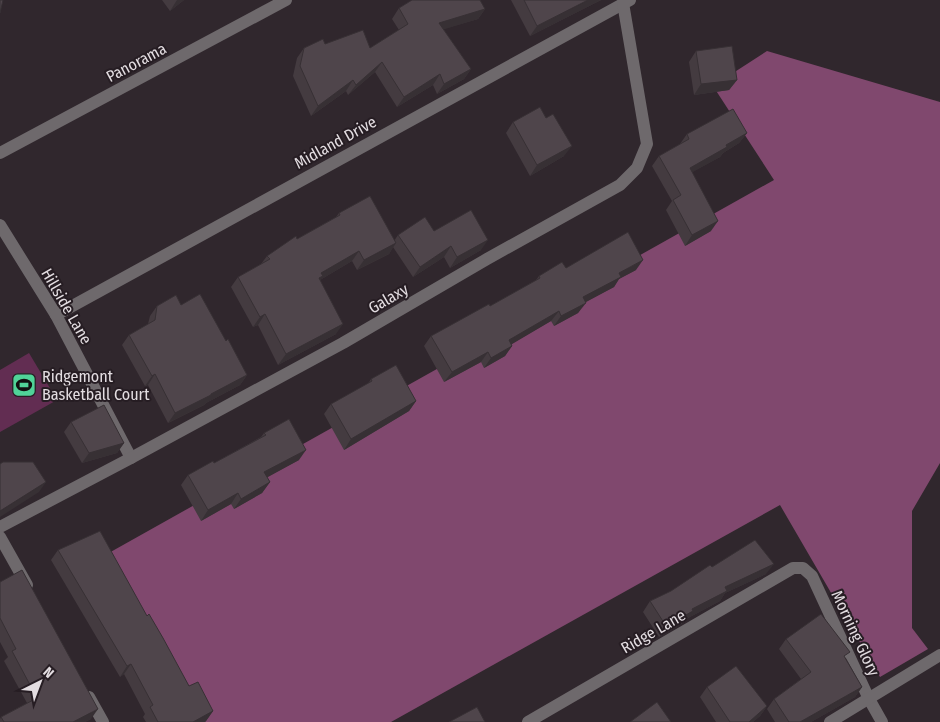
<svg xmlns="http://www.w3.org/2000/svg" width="940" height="722" font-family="'Fira Sans Condensed',sans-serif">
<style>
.green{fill:#622d52}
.forest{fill:#80486e}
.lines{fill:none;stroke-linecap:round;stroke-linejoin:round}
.minor{stroke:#6e696c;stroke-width:12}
.wall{fill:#443b40}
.shaded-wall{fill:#373034}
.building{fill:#4f454b;stroke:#373034}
.labels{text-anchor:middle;stroke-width:4;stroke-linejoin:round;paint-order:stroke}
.street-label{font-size:16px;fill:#e3dde1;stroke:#261d23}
.poi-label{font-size:16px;fill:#e3dde1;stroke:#261d23;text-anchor:start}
</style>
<rect width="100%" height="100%" fill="#30272d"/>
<!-- green -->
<path class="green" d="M29,353L57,400L0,432V370Z"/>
<!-- forest -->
<path class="forest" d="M767,51L940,102V463L912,511V628L928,649L880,677L780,505L391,722H198L107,554L774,180L713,86Z"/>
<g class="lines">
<!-- minor -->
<g class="minor">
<path d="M0,153L286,0"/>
<path d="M0,225L56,315L131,458"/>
<path d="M56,315L630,0"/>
<path d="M0,527L131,458L343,343L487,259L620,185L637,168L647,144L623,3"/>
<path d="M0,537L27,585"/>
<path d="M89,697L103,722"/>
<path d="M528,722L793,568H803L812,576L869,699L882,722"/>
<path d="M830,722L940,655"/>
</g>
</g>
<!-- wall -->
<g class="wall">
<path d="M162,0H184L170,11Z"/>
<path d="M511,0H601L530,36Z"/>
<path d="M399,8L485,9L478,19L443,29L471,69L464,79L437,94L433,85L397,107L375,72L348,95L346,91L311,116L293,76L297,58L304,48L325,44L370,48L399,30L392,19Z"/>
<path d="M696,51L737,80L729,90L694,95L689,62Z"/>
<path d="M513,122L564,156L530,176L506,133Z"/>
<path d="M747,133L739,143L723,153L720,157L692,172L711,231L685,246L666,210L672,201L652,166L659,156L680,144L687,134Z"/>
<path d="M339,213L394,241L398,235L434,231L481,250L450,268L444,257L413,277L393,247L389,254L357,270L352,261L320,280L336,334L278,365L258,325L253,327L231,287L238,277L261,264L267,256L336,217Z"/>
<path d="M566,268L636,270L619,279L614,287L585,302L578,313L554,326L551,321L511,344L512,346L505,356L484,368L481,362L444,382L424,346L431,336L490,306L536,280L539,276Z"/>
<path d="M181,305L226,341L247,375L240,385L206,403L204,405L168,423L148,385L145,386L122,345L129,335L148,324L150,316L157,306Z"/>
<path d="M371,379L416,401L409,411L344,450L324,414L331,404L368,384Z"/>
<path d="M71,422L124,443L117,453L82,463L64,432Z"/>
<path d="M264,433L299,460L267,477L270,482L262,493L234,509L231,504L201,521L181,485L188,475L214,463L261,437Z"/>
<path d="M58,550L147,616L189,686L213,711L206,721L205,722H146L143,717L145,714L124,674L120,677L51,560Z"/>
<path d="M712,567L766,574L725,593L720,601L688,618L686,621L659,637L643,612L650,601L671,591Z"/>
<path d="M0,582L91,719L85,722H0V719L1,717L27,703L4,661L8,657L0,642Z"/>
<path d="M786,639L846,658L862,687L855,697L811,722H775L767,709L774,699L801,679L779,649Z"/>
<path d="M707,687L767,706L760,716L753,722H716L700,697Z"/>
</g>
<!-- shaded-wall -->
<g class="shaded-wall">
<path d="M177,0H184L170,11Z"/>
<path d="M588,0H601L530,36L537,26Z"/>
<path d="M485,9L478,19L432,33L439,23Z"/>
<path d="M382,62L375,72L348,95L356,85Z"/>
<path d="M471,69L464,79L437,94L444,84Z"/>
<path d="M440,74L433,85L397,107L404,97Z"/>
<path d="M353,80L346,91L311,116L318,106Z"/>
<path d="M737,80L729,90L694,95L701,84Z"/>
<path d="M747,133L739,143L723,153L720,157L682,178L690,168L726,145Z"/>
<path d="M572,146L564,156L530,176L537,165Z"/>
<path d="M718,221L711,231L685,246L692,235Z"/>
<path d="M488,240L481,250L450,268L457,257Z"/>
<path d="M396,243L389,254L357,270L364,260Z"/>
<path d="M451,246L444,257L413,277L420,267Z"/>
<path d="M359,251L352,261L320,280L315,286L321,273Z"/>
<path d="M643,260L636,270L619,279L614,287L575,308L583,297L619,273Z"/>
<path d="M586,303L578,313L554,326L561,316Z"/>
<path d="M559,311L551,321L502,350L509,340Z"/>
<path d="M265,314L258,325L253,327L260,317Z"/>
<path d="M343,324L336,334L278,365L286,354Z"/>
<path d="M512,346L505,356L484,368L491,358Z"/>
<path d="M488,352L481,362L444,382L452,372Z"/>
<path d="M155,374L148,385L145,386L152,376Z"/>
<path d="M247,375L240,385L206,403L204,405L168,423L175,413Z"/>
<path d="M416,401L409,411L344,450L351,439Z"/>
<path d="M124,443L117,453L82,463L89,453Z"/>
<path d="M306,450L299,460L257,483L264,472Z"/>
<path d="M46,482L39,492L0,517V511Z"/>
<path d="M270,482L262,493L234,509L241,499Z"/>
<path d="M238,493L231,504L201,521L208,510Z"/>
<path d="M774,564L766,574L725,593L720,601L688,618L686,621L659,637L666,626L725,587Z"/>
<path d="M131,664L124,674L120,677L127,666Z"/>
<path d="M862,687L855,697L811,722H800Z"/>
<path d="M767,706L760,716L753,722H749Z"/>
<path d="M98,709L91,719L85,722H73Z"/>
<path d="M213,711L206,721L205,722H193Z"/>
</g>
<!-- building -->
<g class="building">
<path d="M0,0H3L0,13Z"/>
<path d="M412,0H480L485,9L439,23L471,69L444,84L440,74L404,97L382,62L356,85L353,80L318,106L300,66L304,48L323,39L325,44L363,30L370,48L408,24L399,8Z"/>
<path d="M524,0H588L537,26Z"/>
<path d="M732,46L737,80L701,84L696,51Z"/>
<path d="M540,107L546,118L553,114L572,146L537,165L513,122Z"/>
<path d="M733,109L747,133L726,145L727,147L690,168L718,221L692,235L673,200L681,195L659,156L689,139L687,134Z"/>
<path d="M370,196L396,243L364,260L359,251L321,273L323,276L319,278L343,324L286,354L265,314L260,317L238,277L270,259L267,256L296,236L297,239L340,215L339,213Z"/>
<path d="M471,210L488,240L457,257L451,246L420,267L398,235L425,217L434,231Z"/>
<path d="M628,232L643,260L619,273L621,277L583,297L586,303L561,316L559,311L509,340L512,346L491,358L488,352L452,372L431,336L489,304L490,306L540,278L539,276L562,262L566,268Z"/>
<path d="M200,294L226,341L228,339L247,375L211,394V395L175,413L155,374L152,376L129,335L155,320L157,306L176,295L181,305Z"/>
<path d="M396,365L416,401L351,439L331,404L372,381L371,379Z"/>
<path d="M104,405L124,443L89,453L71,422Z"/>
<path d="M289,419L306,450L264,472L270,482L241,499L238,493L208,510L188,475L213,461L214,463L266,435L264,433Z"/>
<path d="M3,462H33L46,482L0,511V464Z"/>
<path d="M100,531L147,616L149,614L163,638L189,686L198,682L213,711L193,722H158L150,707L153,705L131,664L127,666L58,550Z"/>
<path d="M755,540L774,564L725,587L727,591L692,609L693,611L666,626L650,601L671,591L710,565L712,567Z"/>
<path d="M22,570L98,709L73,722H4L1,717L37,698L12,651L16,649L0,618V582Z"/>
<path d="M821,614L850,652L844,656L862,687L800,722H789L774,699L811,672L786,639Z"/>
<path d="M736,666L767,706L749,722H730L707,687Z"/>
<path d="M657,702L671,722H630Z"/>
<path d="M477,707L485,722H449Z"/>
</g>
<!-- icons -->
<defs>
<g id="stadium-square" transform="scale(1.25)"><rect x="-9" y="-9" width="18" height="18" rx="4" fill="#50d398" stroke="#261d23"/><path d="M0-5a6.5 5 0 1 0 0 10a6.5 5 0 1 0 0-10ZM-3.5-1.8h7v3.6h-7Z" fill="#111"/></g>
</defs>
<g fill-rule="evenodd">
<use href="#stadium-square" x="24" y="385"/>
</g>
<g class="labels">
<!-- street labels -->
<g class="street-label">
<text transform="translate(136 62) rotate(-28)" y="6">Panorama</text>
<text transform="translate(335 142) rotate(-29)" y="6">Midland Drive</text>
<text transform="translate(388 298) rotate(-30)" y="6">Galaxy</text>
<text transform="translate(67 306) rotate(60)" y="6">Hillside Lane</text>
<text transform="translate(653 631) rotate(-30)" y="6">Ridge Lane</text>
<text transform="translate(856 633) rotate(65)" y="6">Morning Glory</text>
</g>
<!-- poi labels -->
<g class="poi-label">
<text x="42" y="382">Ridgemont<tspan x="42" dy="18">Basketball Court</tspan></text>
</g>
</g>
<!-- north arrow -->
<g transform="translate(40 682) rotate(42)" stroke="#261d23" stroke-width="4" paint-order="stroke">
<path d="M0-4L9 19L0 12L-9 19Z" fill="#e3dde1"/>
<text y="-8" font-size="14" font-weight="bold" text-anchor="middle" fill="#e3dde1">N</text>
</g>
</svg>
